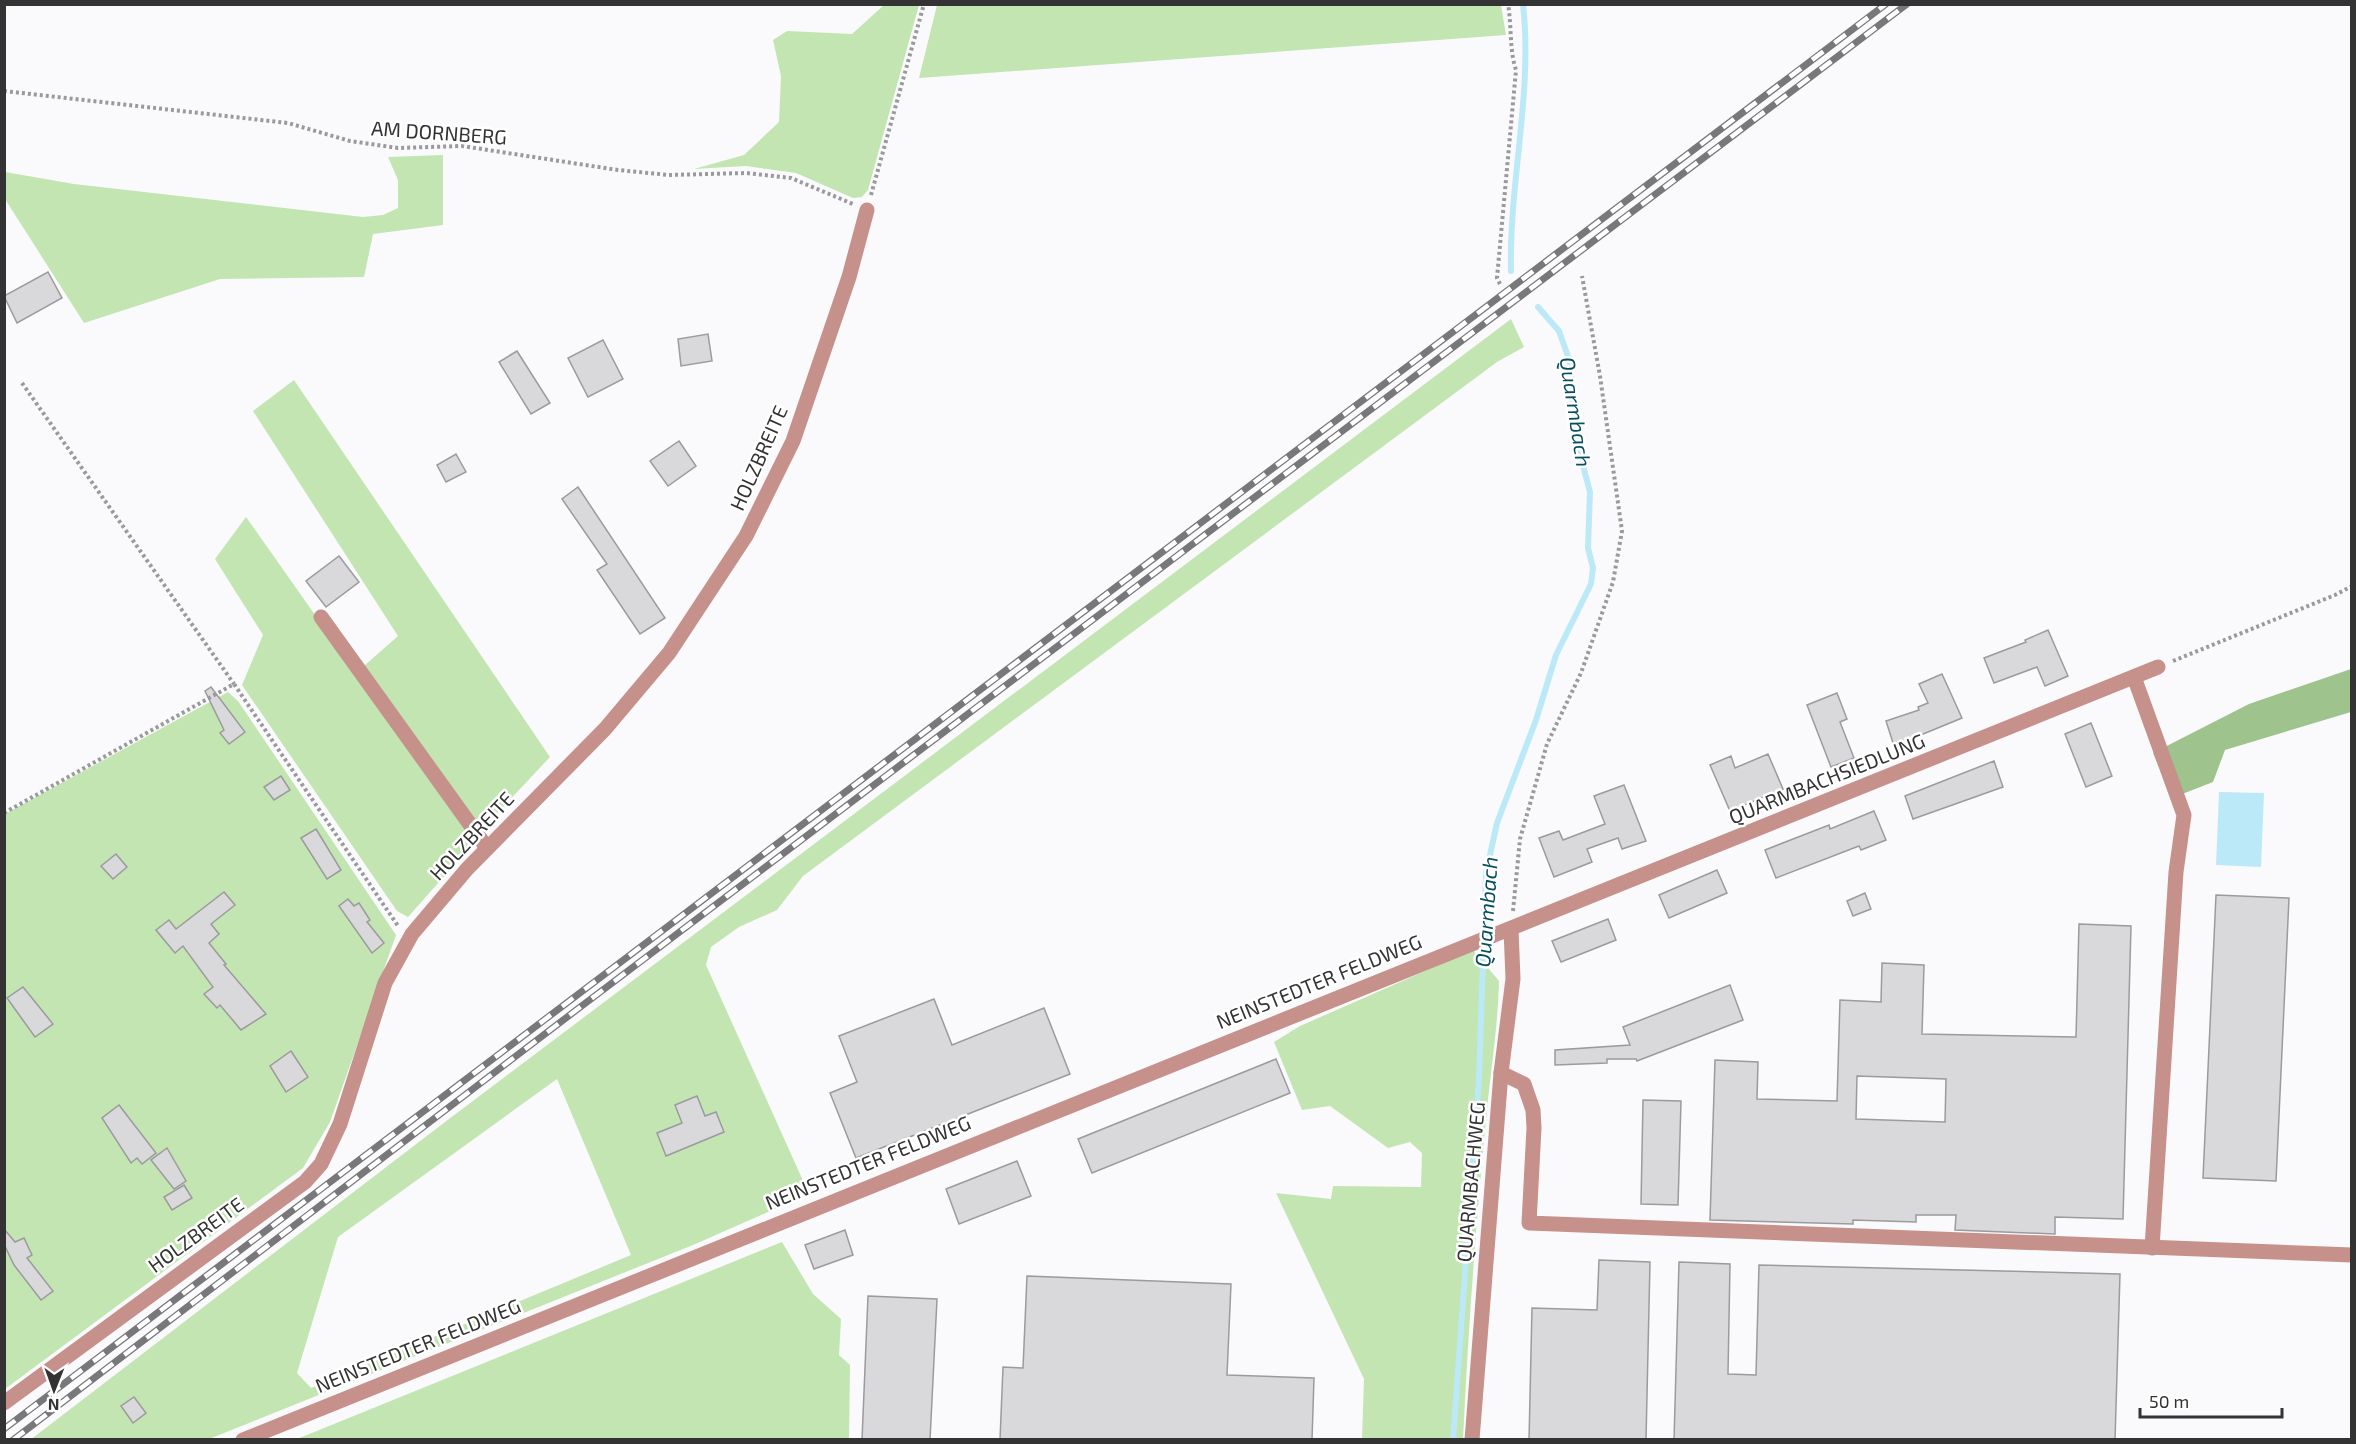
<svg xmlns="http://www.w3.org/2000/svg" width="2356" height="1444" font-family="'Exo 2',sans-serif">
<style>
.green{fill:#c2e5b1;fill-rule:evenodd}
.forest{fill:#9ec38c}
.water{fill:#bce9f7}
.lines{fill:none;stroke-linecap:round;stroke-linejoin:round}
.stream{stroke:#bce9f7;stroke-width:6}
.building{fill:#d9d8da;stroke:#9b9a9d;stroke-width:1.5;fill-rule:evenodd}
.path{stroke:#9a9a9c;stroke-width:4;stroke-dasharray:3 3;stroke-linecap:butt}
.minor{stroke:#c6918b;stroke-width:15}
.rail-casing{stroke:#78787a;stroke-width:7}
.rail{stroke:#fff;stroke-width:4.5;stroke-dasharray:14;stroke-linecap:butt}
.labels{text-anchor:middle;stroke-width:5;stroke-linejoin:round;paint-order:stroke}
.street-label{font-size:20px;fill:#333334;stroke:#fff}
.water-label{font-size:21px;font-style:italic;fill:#074e5f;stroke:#fff}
</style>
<rect width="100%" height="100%" fill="#fafafd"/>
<!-- green -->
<g class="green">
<path d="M884,5H919L868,190L862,197L853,198L796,173L746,166L694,169L744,155L779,122L781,76L773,40L787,31L852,34Z"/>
<path d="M937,5H1501L1506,35L919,78Z"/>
<path d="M443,155V225L373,234L364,277L220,279L84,323L5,199V172L74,184L363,217L383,215L398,208V180L388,157Z"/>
<path d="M1511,319L1524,347L1497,362L803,876L777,910L739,927L711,947L706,965L809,1194L693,1245L209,1439L30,1440L445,1122ZM557,1079L631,1255L311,1388L297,1373L338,1237Z"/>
<path d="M294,380L550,757L473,839L471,846L408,917L397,911L242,685L263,635L215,559L246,517L356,673L398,636L253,411Z"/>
<path d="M228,692L238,701L396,935L330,1122L303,1168L5,1389V814Z"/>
<path d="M1473,950L1499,981C1498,1031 1489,1080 1485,1130C1475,1233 1468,1336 1463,1439H1362L1364,1379L1276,1193L1331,1199L1333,1186L1421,1187L1422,1153L1410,1142L1388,1148L1330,1106L1302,1110L1274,1042L1300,1026Z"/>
<path d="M782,1242L813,1294L841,1319L839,1355L850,1365L849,1439H297Z"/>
</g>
<!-- forest -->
<path class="forest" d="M2351,669V712L2225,750L2213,782L2172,798L2153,753L2249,704Z"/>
<!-- water -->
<path class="water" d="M2219,792L2264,793L2261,867L2216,865Z"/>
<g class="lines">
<!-- stream -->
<g class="stream">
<path d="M1511,271C1509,181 1533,94 1523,4"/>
<path d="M1453,1440L1479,1078L1486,873L1497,823L1536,720L1556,655L1591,584L1593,568L1588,548L1590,492L1577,443L1570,362L1559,331L1538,307"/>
</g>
</g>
<!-- building -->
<g class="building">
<path d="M48,272L62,298L17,323L4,296Z"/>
<path d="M708,334L712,361L681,366L678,339Z"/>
<path d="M603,340L623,379L588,397L568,358Z"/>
<path d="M517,351L550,403L531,414L499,362Z"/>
<path d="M679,441L696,466L668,486L650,461Z"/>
<path d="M456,454L466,472L446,482L437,465Z"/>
<path d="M578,487L665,618L640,634L597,570L607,564L562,499Z"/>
<path d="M339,556L359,582L326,607L306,581Z"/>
<path d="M2048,630L2068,676L2045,686L2037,667L1994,683L1984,658L2026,642L2025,640Z"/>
<path d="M1942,674L1962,718L1894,746L1886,721L1919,710L1918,707L1928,703L1919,684Z"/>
<path d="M211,687L245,732L229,744L220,733L224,730L205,691Z"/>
<path d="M1837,693L1847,719L1840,722L1854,758L1831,767L1807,705Z"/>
<path d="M2091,723L2112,776L2086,787L2065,734Z"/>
<path d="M1768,754L1783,789L1730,811L1710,765L1731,756L1735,768Z"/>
<path d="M1994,761L2003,787L1913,819L1905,796Z"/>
<path d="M281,776L290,790L274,800L264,787Z"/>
<path d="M1624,785L1646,841L1622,849L1618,838L1587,849L1592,862L1554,877L1539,838L1559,831L1563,840L1605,824L1594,796Z"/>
<path d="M1874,811L1886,840L1861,850L1859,846L1776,878L1765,850L1829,825L1830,829Z"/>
<path d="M316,829L341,870L327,879L301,838Z"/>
<path d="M116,854L127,867L113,879L101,866Z"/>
<path d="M1717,870L1727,893L1669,918L1659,895Z"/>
<path d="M224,892L235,905L211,924L219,934L209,943L226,964L224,965L266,1014L241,1030L220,1005L217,1008L204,994L213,987L183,946L175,953L156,930L169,920L176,929Z"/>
<path d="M1865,893L1871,909L1853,916L1847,901Z"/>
<path d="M2216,895L2289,898L2276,1181L2203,1178Z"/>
<path d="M348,899L354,906L359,903L370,920L367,922L384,943L372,953L339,906Z"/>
<path d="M1608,919L1616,940L1561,962L1552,941Z"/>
<path d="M2079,924L2131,926L2123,1219L2055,1217V1234L1955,1230L1956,1215H1916V1222L1853,1220V1224L1710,1220L1715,1060L1758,1062L1757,1099L1837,1101L1840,1000L1881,1002L1882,963L1924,965L1922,1034L2076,1037ZM1857,1076L1946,1079L1945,1122L1856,1119Z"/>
<path d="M1730,985L1743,1020L1637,1061L1636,1059H1607V1063L1555,1065V1050L1630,1045L1623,1027Z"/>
<path d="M23,987L53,1024L35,1037L7,998Z"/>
<path d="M934,999L952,1045L1044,1008L1070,1074L856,1158L830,1093L857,1082L839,1036Z"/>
<path d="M291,1051L308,1077L286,1092L270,1066Z"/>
<path d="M1276,1059L1290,1093L1092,1173L1078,1139Z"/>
<path d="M697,1096L705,1116L716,1112L724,1132L666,1156L657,1133L682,1123L675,1105Z"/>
<path d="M1643,1100L1681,1101L1678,1205L1641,1204Z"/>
<path d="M119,1105L156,1153L142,1164L137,1158L131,1163L102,1118Z"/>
<path d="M167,1148L186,1181L174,1189L151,1160Z"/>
<path d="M1017,1161L1031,1196L959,1224L946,1189Z"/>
<path d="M184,1185L192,1198L172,1210L164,1197Z"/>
<path d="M4,1229L15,1242L24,1238L32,1255L27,1258L53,1291L41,1300L14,1265L4,1244Z"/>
<path d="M845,1230L853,1255L814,1269L805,1245Z"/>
<path d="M1599,1260L1650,1262L1646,1440H1529L1532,1308L1597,1310Z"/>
<path d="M1679,1262L1730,1264L1728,1374L1756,1375L1759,1265L2120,1274L2115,1440H1674Z"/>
<path d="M1027,1276L1231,1284L1227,1375L1314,1378L1312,1440H1000L1003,1367L1023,1368Z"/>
<path d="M868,1296L937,1299L930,1440H862Z"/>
<path d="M134,1397L146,1413L133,1423L121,1406Z"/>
</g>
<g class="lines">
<!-- path -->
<g class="path">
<path d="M4,91L288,123L350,141L398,148L462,146L618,170L669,175L746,173L791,178L853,204"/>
<path d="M871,195L924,4"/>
<path d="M1500,284L1497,278L1516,70C1509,48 1512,28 1508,4"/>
<path d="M22,383L234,684"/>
<path d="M2173,661L2335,595L2352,586"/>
<path d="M4,813L234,684L398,926"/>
<path d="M1513,911L1520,839L1547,744L1581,673L1613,582L1622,531L1600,376L1582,276"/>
</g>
<!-- minor -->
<g class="minor">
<path d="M321,617L487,848"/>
<path d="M2134,677L2184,815L2176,872L2152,1248"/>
<path d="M1501,1073L1524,1084L1533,1110L1534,1128L1529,1223L2352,1255"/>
<path d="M4,1403L305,1182L321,1164L340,1124L385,983L412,934L467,869L605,729L669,653L746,536L793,441L849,277L867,210"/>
<path d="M243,1440L2158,667"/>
<path d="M1472,1440L1501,1073L1513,979L1511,929"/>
</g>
<!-- rail casing -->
<g class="rail-casing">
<g id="rail">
<path d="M4,1429L1886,4"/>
<path d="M13,1440L579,1008L1907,4"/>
</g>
</g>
<!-- rail -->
<use href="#rail" class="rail"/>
</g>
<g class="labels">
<!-- street labels -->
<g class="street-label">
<text transform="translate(439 133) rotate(4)" y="7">AM DORNBERG</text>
<text transform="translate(759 458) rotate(-66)" y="7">HOLZBREITE</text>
<text transform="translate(1827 779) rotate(-22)" y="7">QUARMBACHSIEDLUNG</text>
<text transform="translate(472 836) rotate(-47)" y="7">HOLZBREITE</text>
<text transform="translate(1319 982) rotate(-22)" y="7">NEINSTEDTER FELDWEG</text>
<text transform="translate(868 1163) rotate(-22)" y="7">NEINSTEDTER FELDWEG</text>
<text transform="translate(1471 1182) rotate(-85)" y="7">QUARMBACHWEG</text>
<text transform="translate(196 1235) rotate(-36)" y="7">HOLZBREITE</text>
<text transform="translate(418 1346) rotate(-22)" y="7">NEINSTEDTER FELDWEG</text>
</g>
<!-- water labels -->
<g class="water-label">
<text transform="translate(1575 412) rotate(81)" y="7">Quarmbach</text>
<text transform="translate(1487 912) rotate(-86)" y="7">Quarmbach</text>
</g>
</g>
<!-- border -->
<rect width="2356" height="1444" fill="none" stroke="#333334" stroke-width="12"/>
<!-- north arrow -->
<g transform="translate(54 1390) rotate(181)" stroke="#ffffff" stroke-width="4.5" paint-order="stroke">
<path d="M0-4.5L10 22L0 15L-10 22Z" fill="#333334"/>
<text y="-9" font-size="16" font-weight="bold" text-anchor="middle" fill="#333334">N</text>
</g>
<!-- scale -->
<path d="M2140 1408v9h142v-9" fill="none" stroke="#333334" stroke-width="3"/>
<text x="2149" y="1408" font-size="18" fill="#333334" stroke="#ffffff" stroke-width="4.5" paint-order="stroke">50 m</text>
</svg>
